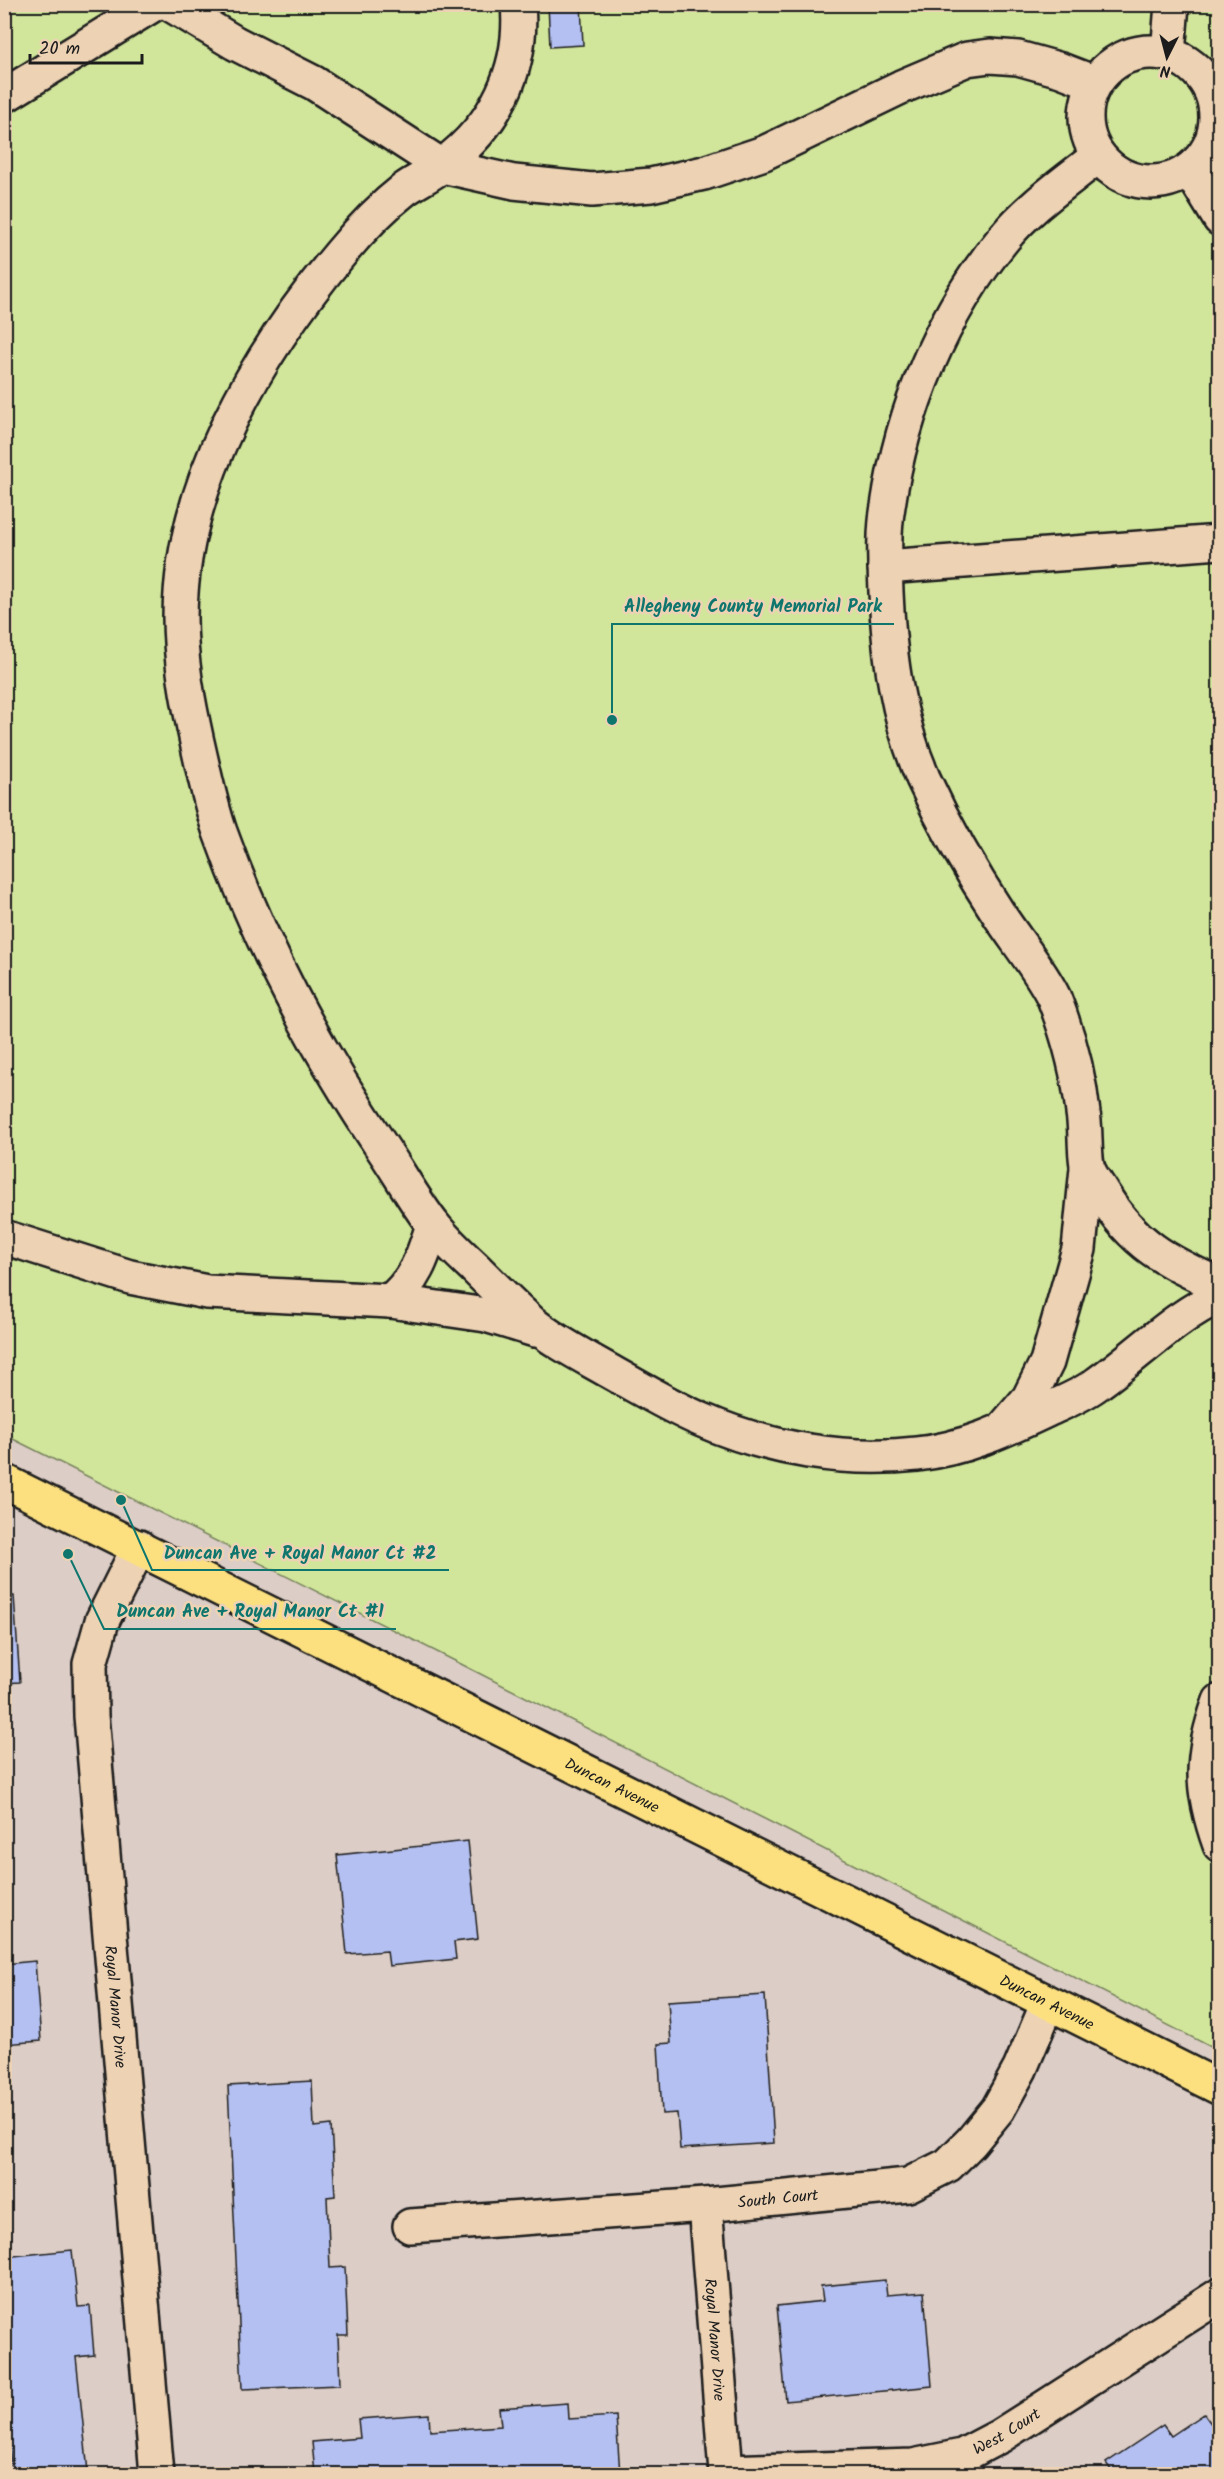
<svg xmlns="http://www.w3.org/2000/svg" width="1224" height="2479" font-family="Kalam,sans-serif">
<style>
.green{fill:#d1e69b;stroke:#76815c;stroke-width:1.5}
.building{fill:#b4c0f1;stroke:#1c1c1c;stroke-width:1.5}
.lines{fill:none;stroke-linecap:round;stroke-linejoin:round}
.minor-casing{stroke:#1c1c1c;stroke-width:38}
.major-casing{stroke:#1c1c1c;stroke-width:38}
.minor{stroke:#edd2b4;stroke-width:33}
.major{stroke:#fce080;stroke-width:33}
.labels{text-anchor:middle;stroke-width:5;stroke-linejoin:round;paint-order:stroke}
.street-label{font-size:16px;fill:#1c1c1c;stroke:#edd2b4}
.leader{fill:none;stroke:#0f766e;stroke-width:2}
.callout-dot{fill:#0f766e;stroke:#edd2b4;stroke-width:2}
.callout-label{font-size:18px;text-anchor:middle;font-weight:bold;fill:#0f766e;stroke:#edd2b4;stroke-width:5;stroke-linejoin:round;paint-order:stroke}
</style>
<rect width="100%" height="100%" fill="#dccdc6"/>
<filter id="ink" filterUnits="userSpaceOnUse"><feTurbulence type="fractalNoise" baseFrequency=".0167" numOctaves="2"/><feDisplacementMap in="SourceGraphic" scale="12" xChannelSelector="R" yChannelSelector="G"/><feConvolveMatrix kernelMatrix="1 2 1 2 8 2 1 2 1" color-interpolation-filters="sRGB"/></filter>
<g filter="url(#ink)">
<!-- green -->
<path class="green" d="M4,5H1219V2051L459,1663L5,1435Z"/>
<!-- building -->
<g class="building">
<path d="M548,4H581L583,45L550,47Z"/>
<path d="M4,1596H14L20,1682L4,1683Z"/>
<path d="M468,1841L478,1939L454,1942L456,1959L389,1966L387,1951L347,1954L337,1855Z"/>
<path d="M35,1961L41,2041L4,2044V1964Z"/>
<path d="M765,1995L774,2143L680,2149L677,2113L662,2114L658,2044L671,2043L668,2001Z"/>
<path d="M312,2081L314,2127L331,2125L335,2196L327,2197L330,2268L345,2267L348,2335H338L340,2385L242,2389L228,2086Z"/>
<path d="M72,2250L78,2307L90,2306L94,2355L76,2357L88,2472L101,2471V2474H12L4,2399V2257Z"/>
<path d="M885,2280L887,2295L924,2292L932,2386L786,2401L777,2306L823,2301L821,2286Z"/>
<path d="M568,2403L569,2419L616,2416L620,2474H315L312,2442L360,2438L358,2419L429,2414L430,2431L501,2426L499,2408Z"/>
<path d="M1204,2414L1220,2436V2474H1114L1106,2463L1163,2425L1171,2436Z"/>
</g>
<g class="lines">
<!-- minor casing -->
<g class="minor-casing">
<g id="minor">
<path d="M170,4L235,43L314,83L442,166L514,182L592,190L651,185L704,173L764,153L901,87L967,59L990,56L1018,58L1061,70L1095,83"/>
<path d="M518,4C524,69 495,126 444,164C432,174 418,180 405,189C382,207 359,231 340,254C257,354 181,483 180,617C180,659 188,701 197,742C204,772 210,803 220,832C261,947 315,1047 383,1149C400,1174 415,1202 434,1226C446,1241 460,1254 474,1267C493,1286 512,1305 532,1323C555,1342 585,1357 611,1372C641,1389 671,1407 702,1420C768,1449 846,1462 917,1454C964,1449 1005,1430 1047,1410C1064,1402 1083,1395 1098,1383C1138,1355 1175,1316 1220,1296"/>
<circle cx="1151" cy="117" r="65"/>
<path d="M1168,54L1172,4"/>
<path d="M4,96L154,4"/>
<path d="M1098,156C1066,182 1030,206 1004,238C942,313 902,410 888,506C883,534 885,564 886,592C889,658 897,717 923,778C945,826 971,872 1000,916C1015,939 1043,974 1054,998C1068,1034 1079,1075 1083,1113C1086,1130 1084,1148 1087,1165C1089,1175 1098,1185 1103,1194C1132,1243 1168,1263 1220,1285"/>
<path d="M1190,170L1220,219"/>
<path d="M885,567L1220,542"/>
<path d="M4,1237L130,1277L207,1292L390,1301L486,1315L535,1330"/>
<path d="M390,1301C416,1280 423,1256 433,1225"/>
<path d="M1005,1426L1029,1398L1047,1362L1079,1249L1087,1168"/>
<path id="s1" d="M139,1547L102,1621L90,1664L91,1716L157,2474"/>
<path d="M1220,1701C1200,1756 1200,1790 1220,1845"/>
<path id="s2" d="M705,2205L726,2472L725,2474"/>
<path id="s3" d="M410,2226L705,2205L908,2185L948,2165L971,2142L998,2109L1020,2069L1048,2003"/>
<path id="s4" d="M726,2472L913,2466L962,2456L1000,2436L1220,2295"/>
</g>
</g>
<!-- major casing -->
<g class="major-casing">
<g id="major">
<path id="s5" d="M4,1481L1220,2088"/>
</g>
</g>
<!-- minor -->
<use href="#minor" class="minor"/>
<!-- major -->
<use href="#major" class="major"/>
</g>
</g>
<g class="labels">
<!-- street labels -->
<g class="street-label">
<text dy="6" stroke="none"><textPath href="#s5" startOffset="680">Duncan Avenue</textPath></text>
<text dy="6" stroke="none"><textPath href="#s5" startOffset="1166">Duncan Avenue</textPath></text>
<text dy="6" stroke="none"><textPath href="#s1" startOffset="471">Royal Manor Drive</textPath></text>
<text dy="6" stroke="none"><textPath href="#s3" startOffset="369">South Court</textPath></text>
<text dy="6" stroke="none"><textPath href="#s2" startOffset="135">Royal Manor Drive</textPath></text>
<text dy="6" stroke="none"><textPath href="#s4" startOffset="288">West Court</textPath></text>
</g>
</g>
<!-- callouts -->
<path class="leader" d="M612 720L612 624H894M121 1500L152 1570H449M68 1554L104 1629H396"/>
<g class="callout-dot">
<circle cx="612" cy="720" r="6"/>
<circle cx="121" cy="1500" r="6"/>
<circle cx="68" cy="1554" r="6"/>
</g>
<g class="callout-label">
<text x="753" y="612">Allegheny County Memorial Park</text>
<text x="300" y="1559">Duncan Ave + Royal Manor Ct #2</text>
<text x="250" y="1617">Duncan Ave + Royal Manor Ct #1</text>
</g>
<!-- margin -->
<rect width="1224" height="2479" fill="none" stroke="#edd2b4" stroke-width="24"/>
<rect x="12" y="12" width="1200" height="2455" fill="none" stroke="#1c1c1c" stroke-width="2" filter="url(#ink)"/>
<!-- north arrow -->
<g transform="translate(1167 57) rotate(186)" stroke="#edd2b4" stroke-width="4.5" paint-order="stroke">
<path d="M0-4.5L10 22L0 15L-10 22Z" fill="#1c1c1c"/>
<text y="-9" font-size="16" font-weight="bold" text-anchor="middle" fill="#1c1c1c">N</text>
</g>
<!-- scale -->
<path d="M30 54v9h112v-9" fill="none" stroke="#1c1c1c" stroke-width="3"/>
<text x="39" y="54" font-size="18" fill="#1c1c1c" stroke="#edd2b4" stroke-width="4.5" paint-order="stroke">20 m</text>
</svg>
